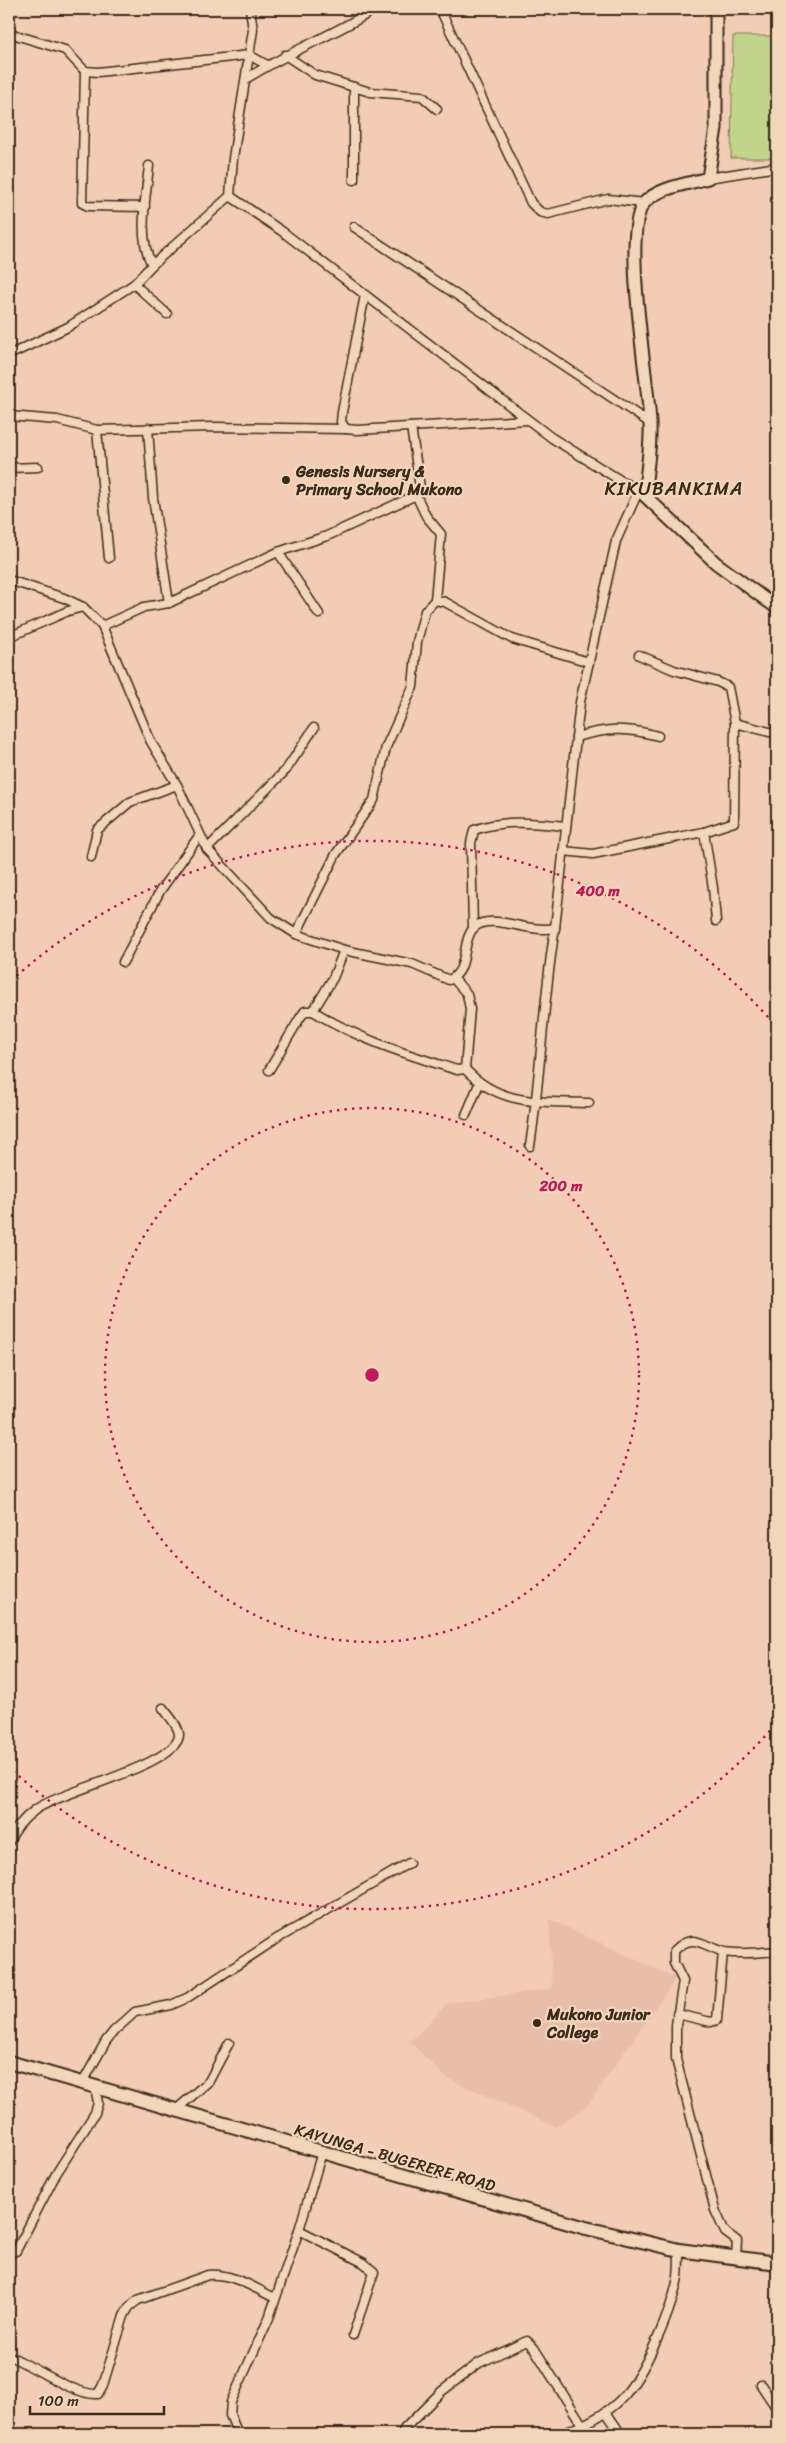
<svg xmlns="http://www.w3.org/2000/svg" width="786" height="2443" font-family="Sriracha,sans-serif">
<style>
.built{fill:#e8beab}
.green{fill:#c0d48a;stroke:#7e7f54}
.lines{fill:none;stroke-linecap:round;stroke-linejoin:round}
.street-casing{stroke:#3b2a1e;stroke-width:11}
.secondary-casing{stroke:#3b2a1e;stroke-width:15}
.primary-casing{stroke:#3b2a1e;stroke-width:16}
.street{stroke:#f2d6b9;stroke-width:8}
.secondary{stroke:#f2d6b9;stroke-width:11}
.primary{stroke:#f2d6b9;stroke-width:12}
.ring{fill:none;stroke:#c2185b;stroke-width:2.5;stroke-dasharray:2.5 5}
.poi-dot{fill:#3b2a1e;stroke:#f2d6b9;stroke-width:2}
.labels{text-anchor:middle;stroke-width:4.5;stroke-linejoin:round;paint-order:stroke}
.poi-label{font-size:16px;font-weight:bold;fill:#3b2a1e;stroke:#f2d6b9;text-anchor:start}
.street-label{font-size:16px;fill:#3b2a1e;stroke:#f2d6b9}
.quarter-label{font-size:19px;letter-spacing:1px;fill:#3b2a1e;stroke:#f2d6b9}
.centre{fill:#c2185b;stroke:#f2d6b9;stroke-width:2.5}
.ring-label{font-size:15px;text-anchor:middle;font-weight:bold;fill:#c2185b;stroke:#f2d6b9;stroke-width:4.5;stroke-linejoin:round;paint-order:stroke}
</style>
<rect width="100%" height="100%" fill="#f2ccb5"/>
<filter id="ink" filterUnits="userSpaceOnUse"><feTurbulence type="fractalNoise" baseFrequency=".02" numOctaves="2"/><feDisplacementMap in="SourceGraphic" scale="10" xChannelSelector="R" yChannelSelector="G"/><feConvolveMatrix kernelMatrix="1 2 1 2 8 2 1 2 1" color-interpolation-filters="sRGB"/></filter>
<g filter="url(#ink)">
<!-- built -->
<path class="built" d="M549,1919L676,1978L587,2106L556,2127L445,2077L410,2042L448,2003L552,1989Z"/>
<!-- green -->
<path class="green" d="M733,36H777V158H731Z"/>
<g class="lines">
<!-- street casing -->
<g class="street-casing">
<g id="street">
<path d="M250,9L253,30L249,55L267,65"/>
<path d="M440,9L531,203L540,212L548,214L608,199L644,203"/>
<path d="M9,33L65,50L85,71L98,72L249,55L233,158L230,196"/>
<path d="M285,55L315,75L370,92L422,96L437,109"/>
<path d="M85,71L82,203L88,206L145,207"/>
<path d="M246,79C287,52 334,35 375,9"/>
<path d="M149,166C146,197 137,237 152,265"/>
<path d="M708,178L777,167"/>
<path d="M354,180V87"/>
<path d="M354,227L650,423"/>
<path d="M134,284L167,314"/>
<path d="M365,295L342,412L341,422L346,429L357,430L527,420"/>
<path d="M9,355L68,327L134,284L152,265L230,196L283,232L552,438L644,495"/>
<path d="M9,416L57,420L97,430L213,427L346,429"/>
<path d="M148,428L153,498L169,603"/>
<path d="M97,430L109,558"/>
<path d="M9,468L38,467"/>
<path d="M416,495L426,516L441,534L435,600L445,602L512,639L589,662"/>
<path d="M278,552L319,614"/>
<path d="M9,580L64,598L83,607L102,626L151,742L177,785L207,849L271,918L296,934L344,950L412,964L449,980C473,970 457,931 482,923C500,917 531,933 555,928"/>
<path d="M102,626L144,607L169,603L278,552L327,536L416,495L420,488L411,427"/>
<path d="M9,637L68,611L83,607"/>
<path d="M735,723L777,734"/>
<path d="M576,737C608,728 626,727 658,736"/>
<path d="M704,832L713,888L716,921"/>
<path d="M207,849L286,770L314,728"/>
<path d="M563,851L593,854L704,832L734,822L735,723L728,687L718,682L674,670L639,655"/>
<path d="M91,857L97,830L130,802L177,785"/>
<path d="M473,928L471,843L474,830C504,819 535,823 566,826"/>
<path d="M296,934L336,854L374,800L386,747L413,687L417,642L422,622L425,611L435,600"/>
<path d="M123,962L160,891L199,836"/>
<path d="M453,978L467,994L470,1009L465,1069C501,1107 540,1101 589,1103"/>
<path d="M313,1011C362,1041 403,1053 457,1070L465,1069"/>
<path d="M269,1070L300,1018L305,1011H313L333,978L344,950"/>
<path d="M466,1115L479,1084"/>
<path d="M530,1146C541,1074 543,1000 555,928L580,702L616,541L638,492"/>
<path d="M9,1842C14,1830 24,1818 35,1810C57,1792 181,1764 179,1734C178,1725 168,1715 163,1708"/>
<path d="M677,2014L711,2022L717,2020L723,1952"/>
<path d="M83,2082L106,2041L114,2031L135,2012L171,2005L187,1998L275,1940L409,1863"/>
<path d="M177,2109L209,2081L229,2043"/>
<path d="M299,2230L364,2263L374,2272L353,2335"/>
<path d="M9,2253L16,2251L56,2174L95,2113L98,2103L95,2086"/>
<path d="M736,2258L737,2241L725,2232L715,2210L676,2059V2025L683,1981L674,1963V1951C694,1930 705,1948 725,1952C742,1955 760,1952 777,1951"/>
<path d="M9,2356C32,2365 75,2396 98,2394L103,2385L124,2316L129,2307L138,2300L208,2275C233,2273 254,2288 275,2298"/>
<path d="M761,2385L777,2409"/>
<path d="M606,2412L621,2434"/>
<path d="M238,2434L230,2415L231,2402L269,2318L299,2230L322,2152"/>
<path d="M405,2434L403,2431L405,2428L442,2391L479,2363L527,2341L534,2348L583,2426"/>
<path d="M560,2434C583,2426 605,2416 622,2398C645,2374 672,2310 678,2277C679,2268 679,2259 679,2250"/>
</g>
</g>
<!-- secondary casing -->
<g class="secondary-casing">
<path id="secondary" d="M716,9V128L708,178C688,184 660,187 645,202C620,227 649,385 650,423C651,447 647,471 644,495L716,563L777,608"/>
</g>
<!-- primary casing -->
<g class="primary-casing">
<path id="primary" d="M9,2062L586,2228L679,2250L777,2263"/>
</g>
<!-- street -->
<use href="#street" class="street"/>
<!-- secondary -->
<use href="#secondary" class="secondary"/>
<!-- primary -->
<use href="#primary" class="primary"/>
</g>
</g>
<!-- distance rings -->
<g class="ring">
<circle cx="372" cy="1375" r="267"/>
<path d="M775 1725A534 534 0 0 1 11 1769M11 981A534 534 0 0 1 775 1025"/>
</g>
<!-- markers -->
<g class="poi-dot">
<circle cx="286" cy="480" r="5"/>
<circle cx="537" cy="2023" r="5"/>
</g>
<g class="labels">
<!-- poi labels -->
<g class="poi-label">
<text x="296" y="477">Genesis Nursery &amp;<tspan x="296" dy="18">Primary School Mukono</tspan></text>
<text x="547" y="2020">Mukono Junior<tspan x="547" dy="18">College</tspan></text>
</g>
<!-- street labels -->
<g class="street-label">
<text transform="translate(395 2157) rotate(16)" y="6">KAYUNGA - BUGERERE ROAD</text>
</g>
<!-- quarter labels -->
<g class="quarter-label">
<text x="674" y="495">KIKUBANKIMA</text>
</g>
</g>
<circle cx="372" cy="1375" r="8" class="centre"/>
<g class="ring-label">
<text x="598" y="896">400 m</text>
<text x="561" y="1191">200 m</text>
</g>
<!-- margin -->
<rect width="786" height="2443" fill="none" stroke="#f2d6b9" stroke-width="30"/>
<rect x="15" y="15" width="756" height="2413" fill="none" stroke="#3b2a1e" stroke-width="2" filter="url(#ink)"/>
<!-- scale -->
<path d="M30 2406v8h134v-8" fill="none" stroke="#3b2a1e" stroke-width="2.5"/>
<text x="38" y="2406" font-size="15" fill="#3b2a1e" stroke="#f2d6b9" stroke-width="4" paint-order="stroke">100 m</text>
</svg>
